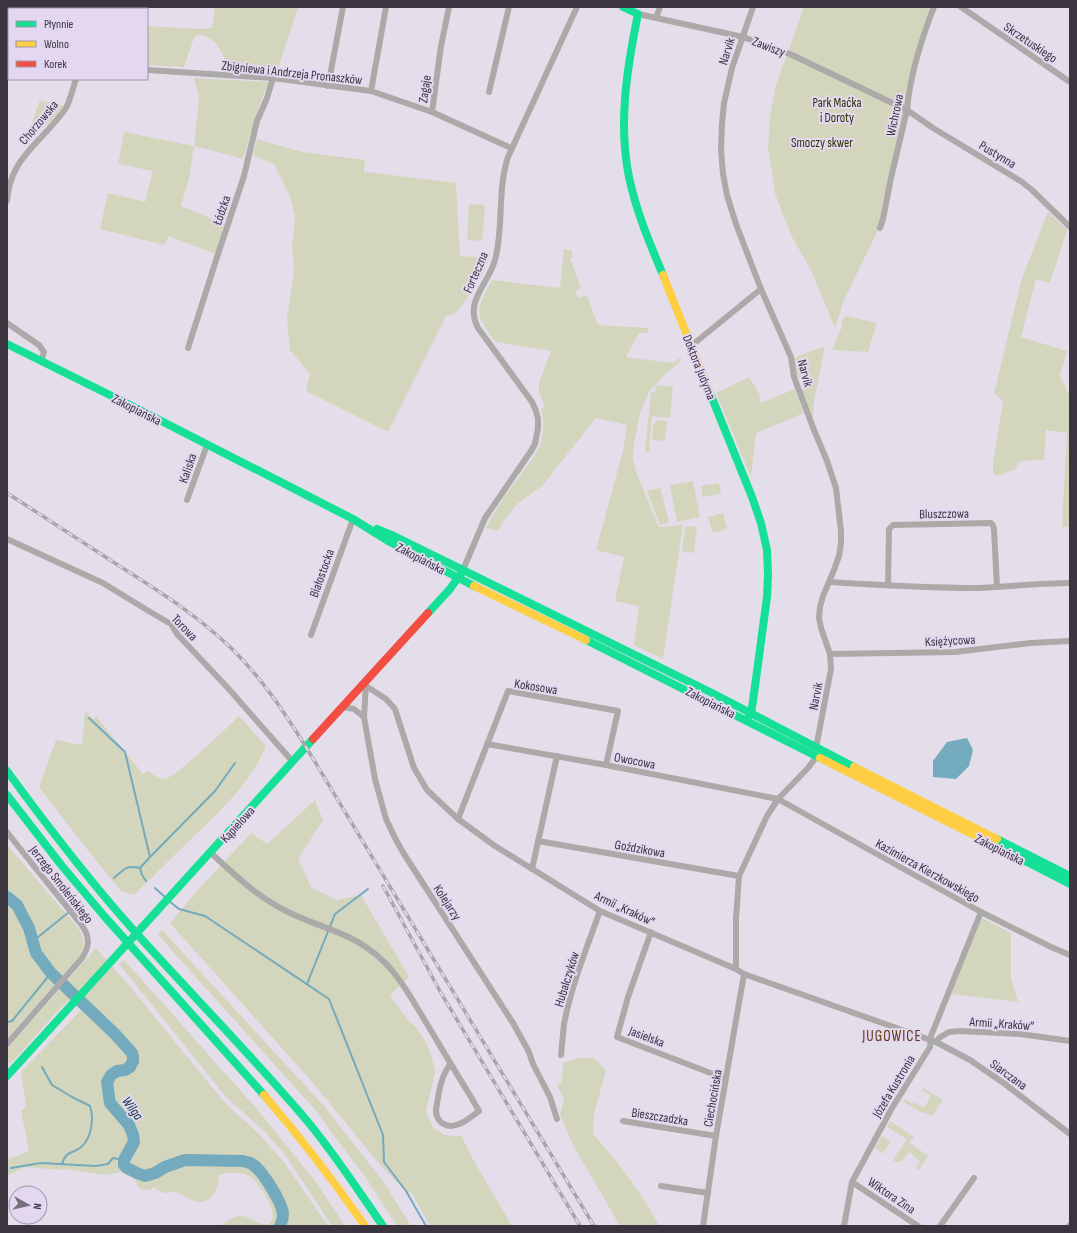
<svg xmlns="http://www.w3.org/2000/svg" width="1077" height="1233" font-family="'Sofia Sans Condensed',sans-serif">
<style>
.green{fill:#d3d6bc}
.water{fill:#73aabd}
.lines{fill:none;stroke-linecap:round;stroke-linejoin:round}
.stream{stroke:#73aabd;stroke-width:2}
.river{stroke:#73aabd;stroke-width:12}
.street{stroke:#aca9a9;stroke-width:6}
.fast{stroke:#16e098;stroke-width:8}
.slow{stroke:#ffcf43;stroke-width:8}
.jam{stroke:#f24e42;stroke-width:8}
.rail-casing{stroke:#a8a5a7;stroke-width:3.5}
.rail{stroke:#e4d8f1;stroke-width:2;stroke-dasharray:6;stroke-linecap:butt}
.labels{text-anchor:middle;stroke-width:4;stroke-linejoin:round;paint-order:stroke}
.street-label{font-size:13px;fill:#3a353f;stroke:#e4d8f1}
.park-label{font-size:13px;fill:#2d3302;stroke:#e4d8f1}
.water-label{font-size:14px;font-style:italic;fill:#072e38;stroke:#e4d8f1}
.quarter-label{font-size:15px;letter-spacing:1px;fill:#60360c;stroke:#e4d8f1}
</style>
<rect width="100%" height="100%" fill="#e4deeb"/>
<!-- green -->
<g class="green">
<path d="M215,7H298L277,72L229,69C223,54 216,35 197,35L194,38L184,67L147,65V26L201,29L212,28Z"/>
<path d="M804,7H932L903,118L884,209L877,232L845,298L835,328L811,270L793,239L780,207L775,193L768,148L770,118L775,88Z"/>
<path d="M194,78L269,82L260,103L243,159L194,146L189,178L181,206L224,224L215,254L169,236L164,245L100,229L108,193L145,202L153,171L118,164L124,132L194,146L199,97Z"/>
<path d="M40,100L64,106L58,115L44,127L32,122Z"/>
<path d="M257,139L302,152L365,160L364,173L366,172L456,183L460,256L489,258L484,271L473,290L456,313L446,316L388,432L306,391L310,374L290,350L287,319L294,271L292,246L295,217L290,196L274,164L253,155Z"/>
<path d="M469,204L485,205L482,241L467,240Z"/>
<path d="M1048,212L1067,230L1050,283L1036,279L1021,337L1067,351L1060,376L1068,392H1070V527H1062L1067,433L1046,430L1044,460L1020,461L1014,470C1003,471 1004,479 993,474V463L1003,401L994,393L1022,278Z"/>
<path d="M564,249L571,250L573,257L570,258L581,288L575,291L578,298L587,295L598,325L649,328L648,333H639L626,357L673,363L681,357V361L663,376L649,392L640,413L634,444L633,458L636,472L659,527L683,525L663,659L634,645L639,606L615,601L624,557L596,550L623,451L627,425L596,418L542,486L517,504L502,523L498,531L486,528C495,509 509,491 521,474C528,464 538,454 541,442C544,431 544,420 541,409L545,407L539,391V383L551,351L496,342C474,313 475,312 492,280L560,288Z"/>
<path d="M846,316L877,323L868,352L832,350L841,329L843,319Z"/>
<path d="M825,346L814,401L813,421L802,391L805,387L802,378H798L793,360L798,356Z"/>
<path d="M749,377L760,395V403L795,389L804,413L756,433L751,477L716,393Z"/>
<path d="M656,385L673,387L670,418L652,416L649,452H645L651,392H655Z"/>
<path d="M657,420L667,421L665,441L652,440L653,426Z"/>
<path d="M693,481L700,517L677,522L670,485Z"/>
<path d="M719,483L721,494L703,497L701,486Z"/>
<path d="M661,488L669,523L660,525L647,491Z"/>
<path d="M723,513L727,529L713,533L708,517Z"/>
<path d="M697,526L694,553L682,551L685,527Z"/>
<path d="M85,711L93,719L96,716L143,774L148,771C152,774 159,779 165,779C174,778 229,726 239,716L266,746C251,783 220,811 191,839C172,858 153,876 134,895L121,891L90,853L39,787L56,740L82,745Z"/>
<path d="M315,800L323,820L298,859L311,887L336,900L361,895L409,977L390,995L407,1019L416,1027L426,1043L431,1054L435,1072L426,1111L432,1126L444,1135L456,1136L461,1135L474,1161L512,1226H430L411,1192H406L375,1159L314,1084L170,923L196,892L251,833L267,844Z"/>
<path d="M7,845L79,929C84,938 85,946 80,955L7,1039Z"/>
<path d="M982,918L1011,933V978L1018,1002L951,994Z"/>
<path d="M162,930L325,1107L385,1184L411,1226H397L366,1178L331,1132L318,1113L158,935Z"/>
<path d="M96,948L122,977L226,1104L258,1133L284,1162L328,1226H220C227,1221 234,1216 242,1216C251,1216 266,1232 272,1220C277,1210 258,1180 249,1176C241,1172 227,1172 219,1175C218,1194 209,1208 189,1199C185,1197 182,1194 178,1193C173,1191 169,1193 165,1193C161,1192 157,1189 154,1187L149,1190H143L138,1187L134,1179L121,1172L105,1175L66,1169L61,1170L25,1167L7,1176V1160L29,1151L21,1111L26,1107L21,1072L86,1005L75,994L54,1015L11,1063H7V1049Z"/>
<path d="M124,960L170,1011L220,1068L258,1110L316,1182L345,1226H332L284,1153L265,1132L225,1096L119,964Z"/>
<path d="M578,1058H594L606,1070L594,1114L593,1134C618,1162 642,1192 659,1226H620L573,1145L560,1115L564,1099L557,1086L562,1082L563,1063Z"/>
<path d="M923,1088L943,1100L932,1116L923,1112L922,1113L902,1101L905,1099L913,1104L914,1102L924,1108L931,1096L922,1090Z"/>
<path d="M890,1121L914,1137L910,1141V1143L928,1156L919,1170L916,1168L920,1161L909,1152L902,1161L896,1162L893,1160L907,1139L887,1127Z"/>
<path d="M882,1136L892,1143H890L885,1149L886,1150V1151L884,1150L883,1152L885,1155L875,1148Z"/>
</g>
<!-- water -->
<path class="water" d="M967,738L973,750L969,766L956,779L933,777V761L947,742Z"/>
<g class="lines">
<!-- stream -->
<g class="stream">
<path d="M89,718L125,752L150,857L140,868L142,875L146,881"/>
<path d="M150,857L215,791L235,763"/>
<path d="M114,878C125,869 125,865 140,868"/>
<path d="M155,888L166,898"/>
<path d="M169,901L179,909L205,916L329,999L383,1135L384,1162L406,1191L426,1226"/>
<path d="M32,942L74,908"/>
<path d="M307,984L335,914L368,889"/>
<path d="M7,1022L12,1021L51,973"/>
<path d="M42,1067L52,1085L72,1097L90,1106C94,1118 92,1139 80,1148C71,1154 66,1151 62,1164"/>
<path d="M11,1168L41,1163L96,1166L108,1164L113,1158L124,1160"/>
</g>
<!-- river -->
<path class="river" d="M7,897L17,905L29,928L36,953L51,973L114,1033L132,1053L133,1057V1061L130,1067L125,1070L117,1071L111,1075L107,1082L110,1103L129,1125L133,1135L134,1142L124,1160V1165L127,1168L137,1173L145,1176L155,1173L165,1167L185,1160L243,1161C245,1162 249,1162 252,1164C262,1170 282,1202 283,1214C283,1219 282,1222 280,1226"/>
<!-- street -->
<g class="street">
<path d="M753,7L732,68L724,103L722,124L721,149L723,174L727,195L736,224L761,289L791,357L794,377L814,430L827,461L836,488L841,531V543L839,556L834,570L823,596L820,607L819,618L821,628L830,654L831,669L816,748"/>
<path d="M961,7L1070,82"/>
<path d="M56,9V7"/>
<path d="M126,9V7"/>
<path d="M638,14L743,37L790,54L907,110L933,128L1022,182L1032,190L1070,227"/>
<path d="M656,18L660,7"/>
<path d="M7,43L9,44"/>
<path d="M147,70L273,78L371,91L432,112L511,148"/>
<path d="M328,86L343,7"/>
<path d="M371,91L386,7"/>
<path d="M489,92L509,7"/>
<path d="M432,112L441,46L449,7"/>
<path d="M7,201C10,163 31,150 54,123C58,118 64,112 67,106C71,97 73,88 76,79"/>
<path d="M880,228L883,219L891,178L907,110C910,75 921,40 934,7"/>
<path d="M7,323L39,345L44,352L41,361"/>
<path d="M691,346L761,289"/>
<path d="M188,348L218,254L244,176L257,121L267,98L273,78"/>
<path d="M187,500L207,445"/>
<path d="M7,539L103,583L147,610L171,624L177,634L227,687L293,762"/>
<path d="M463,570L485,518L531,451L535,444L538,428V419L536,411L532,402L478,328C464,301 488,285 495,260C504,227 497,190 508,157L577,7"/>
<path d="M830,582C878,585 927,588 976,588C1007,587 1038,583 1070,583"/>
<path d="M888,585L889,529L893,525L991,523L993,525L994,529L997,587"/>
<path d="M311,635L353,519"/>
<path d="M830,654L955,652L1031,643L1070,641"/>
<path d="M366,684L364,717L375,779L386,819L396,840L404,854L513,1023L529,1052L533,1064L550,1097L557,1119"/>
<path d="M366,686L386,699L395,709L414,768L427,790L458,819L495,846L600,911L736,969L744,974L936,1042L970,1060L1005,1084L1070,1134"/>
<path d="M343,707L354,709L364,717"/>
<path d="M487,744L606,765L778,799L981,912L1051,947L1070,955"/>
<path d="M458,819L508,691L618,711L606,765"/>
<path d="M7,832L33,865L81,924C90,936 90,946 82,958L7,1044"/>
<path d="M538,841L739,876"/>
<path d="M211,853C237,877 257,897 290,913C317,926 346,932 370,950C396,968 411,998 427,1024C442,1049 456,1073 471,1097L479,1111C469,1118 455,1132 442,1123C438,1120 436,1115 436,1110C438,1097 441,1073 451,1064"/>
<path d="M532,869L557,756"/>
<path d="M651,932L628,997L617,1037L726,1079"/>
<path d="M736,969V919L739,876L767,816L778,799L808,768L817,756"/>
<path d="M936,1042L939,1038L949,1032L961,1031L1020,1034L1070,1041"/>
<path d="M561,1055C562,1045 563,1034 564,1024C571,987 587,947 600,911"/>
<path d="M623,1121L716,1136"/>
<path d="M852,1182L918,1226"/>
<path d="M661,1186L708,1193"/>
<path d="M703,1226L716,1136L744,974"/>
<path d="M844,1226L852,1182L892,1108L930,1047L931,1036L981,912"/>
<path d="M940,1226L974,1178"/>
<path d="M1069,1226L1070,1225"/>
</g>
<!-- fast -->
<g class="fast">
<path d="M623,7L638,14C627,68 618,123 629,177C636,211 650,244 663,275"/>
<path d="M7,344L136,408L353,519L390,542L474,586"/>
<path d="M710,393L752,497L761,523L767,550L768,575L767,597L753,701L751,713L748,718"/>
<path d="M377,529L394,536L714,694L854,767"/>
<path d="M428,613L450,589L462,572"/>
<path d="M586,640L820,758"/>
<path d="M7,771C48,827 90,882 137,934C192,995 250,1054 303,1116C333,1151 357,1189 383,1226"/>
<path d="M7,795L62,866L105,917L264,1095"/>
<path d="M997,839L1070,876"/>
<path d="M994,845L1070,884"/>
<path d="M7,1076L313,739"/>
</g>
<!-- slow -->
<g class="slow">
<path d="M663,275L710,393"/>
<path d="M474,586L586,640"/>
<path d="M820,758L994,845"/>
<path d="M854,767L997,839"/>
<path d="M264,1095C300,1137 333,1180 365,1226"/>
</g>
<!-- jam -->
<path class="jam" d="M313,739L428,613"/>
<!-- rail casing -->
<g class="rail-casing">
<g id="rail">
<path d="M7,493C46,518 85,544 124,569C162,593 199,617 231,648C262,678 284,712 306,747L594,1226"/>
<path d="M383,886L441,993L580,1226"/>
</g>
</g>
<!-- rail -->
<use href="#rail" class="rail"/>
</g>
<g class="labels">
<!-- street labels -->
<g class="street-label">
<text transform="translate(1031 42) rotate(34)" y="5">Skrzetuskiego</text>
<text transform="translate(769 46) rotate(21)" y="5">Zawiszy</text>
<text transform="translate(726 51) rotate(-72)" y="5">Narvik</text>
<text transform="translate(292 72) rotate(6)" y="5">Zbigniewa i Andrzeja Pronaszków</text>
<text transform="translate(424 89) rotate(-82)" y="5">Zagaje</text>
<text transform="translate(894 115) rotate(-78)" y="5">Wichrowa</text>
<text transform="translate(38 122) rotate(-50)" y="5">Chorzowska</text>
<text transform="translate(998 154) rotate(31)" y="5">Pustynna</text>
<text transform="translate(221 210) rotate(-71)" y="5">Łódzka</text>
<text transform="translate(475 272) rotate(-66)" y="5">Forteczna</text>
<text transform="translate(700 367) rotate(68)" y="5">Doktora Judyma</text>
<text transform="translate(806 373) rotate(75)" y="5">Narvik</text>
<text transform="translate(137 409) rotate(27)" y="5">Zakopiańska</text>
<text transform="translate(187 468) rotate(-71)" y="5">Kaliska</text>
<text transform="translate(944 513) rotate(-1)" y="5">Bluszczowa</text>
<text transform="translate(421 558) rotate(28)" y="5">Zakopiańska</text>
<text transform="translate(321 573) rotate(-70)" y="5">Białostocka</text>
<text transform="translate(185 627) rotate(46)" y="5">Torowa</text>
<text transform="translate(950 640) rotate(-3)" y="5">Księżycowa</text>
<text transform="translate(536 686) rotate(9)" y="5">Kokosowa</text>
<text transform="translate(815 696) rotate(-79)" y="5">Narvik</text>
<text transform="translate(711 702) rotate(27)" y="5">Zakopiańska</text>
<text transform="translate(635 760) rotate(11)" y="5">Owocowa</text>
<text transform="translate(237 824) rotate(-48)" y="5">Kąpielowa</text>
<text transform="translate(640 848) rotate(10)" y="5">Goździkowa</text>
<text transform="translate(1000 849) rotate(27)" y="5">Zakopiańska</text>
<text transform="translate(928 870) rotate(29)" y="5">Kazimierza Kierzkowskiego</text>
<text transform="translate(62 884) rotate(52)" y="5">Jerzego Smoleńskiego</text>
<text transform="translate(448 902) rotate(57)" y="5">Kolejarzy</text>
<text transform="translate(625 908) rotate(25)" y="5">Armii „Kraków”</text>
<text transform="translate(566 979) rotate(-73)" y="5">Hubalczyków</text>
<text transform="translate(1002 1023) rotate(4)" y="5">Armii „Kraków”</text>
<text transform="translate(647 1036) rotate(21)" y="5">Jasielska</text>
<text transform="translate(1009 1074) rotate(36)" y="5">Siarczana</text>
<text transform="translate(893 1086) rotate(-59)" y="5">Józefa Kustronia</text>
<text transform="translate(712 1098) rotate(-80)" y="5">Ciechocińska</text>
<text transform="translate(660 1116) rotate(9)" y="5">Bieszczadzka</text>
<text transform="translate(892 1195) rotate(34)" y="5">Wiktora Zina</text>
</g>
<!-- park labels -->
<g class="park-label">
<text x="837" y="107">Park Maćka<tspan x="837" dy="15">i Doroty</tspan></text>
<text x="822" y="147">Smoczy skwer</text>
</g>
<!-- water labels -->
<g class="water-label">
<text transform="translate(133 1108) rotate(54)" y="5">Wilga</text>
</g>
<!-- quarter labels -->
<g class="quarter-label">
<text x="892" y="1041">JUGOWICE</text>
</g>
</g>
<!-- border -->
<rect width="1077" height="1233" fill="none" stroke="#3a353f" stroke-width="16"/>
<!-- legend -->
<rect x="8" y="8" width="140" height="72" fill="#e4d8f1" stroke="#a097aa"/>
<rect x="16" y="21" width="20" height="6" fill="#16e098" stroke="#a097aa"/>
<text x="44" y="28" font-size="12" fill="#3a353f">Płynnie</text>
<rect x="16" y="41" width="20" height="6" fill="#ffcf43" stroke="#a097aa"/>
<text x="44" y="48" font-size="12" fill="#3a353f">Wolno</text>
<rect x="16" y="61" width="20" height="6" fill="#f24e42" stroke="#a097aa"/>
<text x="44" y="68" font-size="12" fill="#3a353f">Korek</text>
<!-- north arrow -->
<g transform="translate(28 1205) rotate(98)"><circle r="19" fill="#e4d8f1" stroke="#a097aa"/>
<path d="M0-3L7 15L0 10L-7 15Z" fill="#76707b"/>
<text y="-6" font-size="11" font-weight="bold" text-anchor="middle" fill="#3a353f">N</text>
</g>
</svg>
